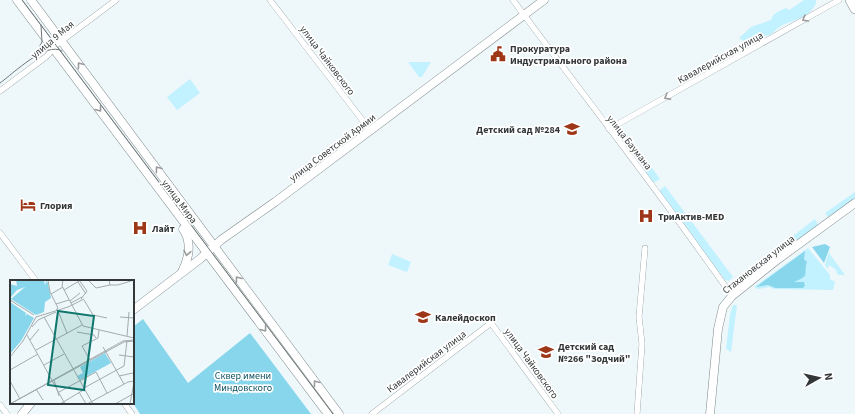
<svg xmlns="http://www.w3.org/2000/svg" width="855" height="414" font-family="'Source Sans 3',sans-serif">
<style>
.green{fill:#c2f1ff;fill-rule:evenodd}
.forest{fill:#87d6eb}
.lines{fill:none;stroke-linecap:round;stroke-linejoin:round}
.street-casing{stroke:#7f888b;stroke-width:6}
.secondary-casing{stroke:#7f888b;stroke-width:9}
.primary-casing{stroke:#7f888b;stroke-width:10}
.street{stroke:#fff;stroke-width:5.5}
.secondary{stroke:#fff;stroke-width:8}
.primary{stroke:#fff;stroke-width:9}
.tram{stroke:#717778;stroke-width:1}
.oneway{stroke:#999b9c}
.labels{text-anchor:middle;stroke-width:3.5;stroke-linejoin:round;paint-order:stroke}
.street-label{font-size:10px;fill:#333738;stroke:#fff}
.poi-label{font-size:10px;font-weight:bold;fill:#333738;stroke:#fff;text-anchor:start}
.park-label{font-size:10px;fill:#0e5362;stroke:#fff}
.inset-road{fill:none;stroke:#a3abad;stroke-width:1}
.view{fill:#0f766e;fill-opacity:0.15;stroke:#0f766e;stroke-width:2}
.inset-edge{fill:none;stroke:#333738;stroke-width:2}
</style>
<rect width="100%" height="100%" fill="#eef8fb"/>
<!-- green -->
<g class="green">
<path d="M804,0H816V3C810,17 797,19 785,24C772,29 775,39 757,35L745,42L739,38L751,27L771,20C773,13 779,11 786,8L789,10Z"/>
<path d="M408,62H431L422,77H419Z"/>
<path d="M190,79L200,93L177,110L167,97Z"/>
<path d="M622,127L660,179L655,182H652L615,131Z"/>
<path d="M665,186L733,277L729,281L725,280L660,192V190Z"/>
<path d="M855,192V200L828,217L825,213Z"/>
<path d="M815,219L818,225L799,239L773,253L772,252Z"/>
<path d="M808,248L830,275V279L835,282L833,290L774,289L769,287L758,289L754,287ZM804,257L805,261L807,262C803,276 809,276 793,282H804L805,286L803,288H775L768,285L756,287Z"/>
<path d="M829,251V253L845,275H838L835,269L829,265L828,269L825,265Z"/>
<path d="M392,254L411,262L407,272L388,265Z"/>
<path d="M766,256L769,259L762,267L735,286L732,281Z"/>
<path d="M733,305H737L731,352L726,349L730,314Z"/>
</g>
<!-- forest -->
<g class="forest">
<path d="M825,244L830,247L824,263L812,247Z"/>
<path d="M805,251L804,259L807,262C803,275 811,275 794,282H804L805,286L803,288H775L768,285L756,287Z"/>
<path d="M143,319L188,383L250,333L311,414H140L133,403V327Z"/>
</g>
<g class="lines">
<!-- street casing -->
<g class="street-casing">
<g id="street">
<path d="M270,0L370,130"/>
<path d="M513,0C586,99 662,195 732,296"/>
<path d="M0,91L47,56L56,45L116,0"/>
<path d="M609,129L839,0"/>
<path d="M0,233L36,281"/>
<path d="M124,403L132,414"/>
<path d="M0,405L7,414"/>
<path d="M372,414L491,323L558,414"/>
<path d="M637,414L642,344L639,317L645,248"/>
</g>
</g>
<!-- secondary casing -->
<g class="secondary-casing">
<g id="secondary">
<path d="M17,0L328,414"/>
<path d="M31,0L339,414"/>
<path d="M182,272C189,258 192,242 183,229"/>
<path d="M133,310L200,259L221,240L275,202L544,0"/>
<path d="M22,414L31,403"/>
<path d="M710,414L718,329L723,307L732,296L777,260L855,203"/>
</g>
</g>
<!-- primary casing -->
<g class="primary-casing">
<path id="primary" d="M850,0L855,9"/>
</g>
<!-- street -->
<use href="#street" class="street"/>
<!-- secondary -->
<use href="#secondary" class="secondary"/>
<!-- primary -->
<use href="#primary" class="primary"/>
<!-- tram -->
<g class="tram">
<path d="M22,0L333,414"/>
<path d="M35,55L42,42L41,25"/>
<path d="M0,83C14,73 46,41 62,51"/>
</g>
</g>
<!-- one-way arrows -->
<defs><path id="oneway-chevron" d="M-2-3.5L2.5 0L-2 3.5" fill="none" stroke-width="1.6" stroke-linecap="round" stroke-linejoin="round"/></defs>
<g class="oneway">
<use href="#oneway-chevron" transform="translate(805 19) rotate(150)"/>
<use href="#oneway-chevron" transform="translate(80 65) rotate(-127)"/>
<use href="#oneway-chevron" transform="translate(667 97) rotate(151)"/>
<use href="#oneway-chevron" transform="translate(99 109) rotate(53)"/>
<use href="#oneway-chevron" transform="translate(158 169) rotate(-127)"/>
<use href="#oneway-chevron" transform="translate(187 253) rotate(101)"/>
<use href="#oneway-chevron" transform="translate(238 279) rotate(-127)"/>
<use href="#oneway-chevron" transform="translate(264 329) rotate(53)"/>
<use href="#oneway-chevron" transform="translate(316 383) rotate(-127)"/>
</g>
<!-- icons -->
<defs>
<g id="civic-bare" transform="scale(1.2)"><path d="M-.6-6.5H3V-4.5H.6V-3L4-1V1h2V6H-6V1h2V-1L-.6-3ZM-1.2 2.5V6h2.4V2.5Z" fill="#9e3718" stroke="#fff" stroke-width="2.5" paint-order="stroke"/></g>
<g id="school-bare" transform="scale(1.2)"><path d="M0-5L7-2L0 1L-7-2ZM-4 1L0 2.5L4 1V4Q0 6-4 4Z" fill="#9e3718" stroke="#fff" stroke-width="2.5" paint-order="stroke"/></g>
<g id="hotel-bare" transform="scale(1.2)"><path d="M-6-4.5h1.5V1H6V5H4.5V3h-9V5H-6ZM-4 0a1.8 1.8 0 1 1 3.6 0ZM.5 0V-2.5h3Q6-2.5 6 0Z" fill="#9e3718" stroke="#fff" stroke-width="2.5" paint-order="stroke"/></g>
<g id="hospital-bare" transform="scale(1.2)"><path d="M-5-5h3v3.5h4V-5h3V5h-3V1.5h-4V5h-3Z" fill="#9e3718" stroke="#fff" stroke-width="2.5" paint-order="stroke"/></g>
</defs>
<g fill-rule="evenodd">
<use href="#civic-bare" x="498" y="54"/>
<use href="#school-bare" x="572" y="129"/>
<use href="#hotel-bare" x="28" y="205"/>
<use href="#hospital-bare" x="646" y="216"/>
<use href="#hospital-bare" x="140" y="228"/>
<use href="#school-bare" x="423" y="317"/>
<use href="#school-bare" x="546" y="352"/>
</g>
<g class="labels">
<!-- street labels -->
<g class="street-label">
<text transform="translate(52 39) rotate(-40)" y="4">улица 9 Мая</text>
<text transform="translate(720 57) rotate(-29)" y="4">Кавалерийская улица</text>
<text transform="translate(328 60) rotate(53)" y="4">улица Чайковского</text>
<text transform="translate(630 142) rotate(52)" y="4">улица Баумана</text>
<text transform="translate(332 147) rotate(-37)" y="4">улица Советской Армии</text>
<text transform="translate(180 201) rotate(53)" y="4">улица Мира</text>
<text transform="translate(758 264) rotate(-38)" y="4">Стахановская улица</text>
<text transform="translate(426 361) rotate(-37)" y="4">Кавалерийская улица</text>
<text transform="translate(532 363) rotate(54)" y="4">улица Чайковского</text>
</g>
<!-- poi labels -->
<g class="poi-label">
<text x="510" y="52">Прокуратура<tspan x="510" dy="12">Индустриального района</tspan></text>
<text x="560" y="133" text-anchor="end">Детский сад №284</text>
<text x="40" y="209">Глория</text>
<text x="658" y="220">ТриАктив-MED</text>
<text x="152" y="232">Лайт</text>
<text x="435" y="321">Калейдоскоп</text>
<text x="558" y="350">Детский сад<tspan x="558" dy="12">№266 "Зодчий"</tspan></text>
</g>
<!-- park labels -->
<g class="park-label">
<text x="243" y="379">Сквер имени<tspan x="243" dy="12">Миндовского</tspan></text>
</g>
</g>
<!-- overview -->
<g transform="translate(10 280)">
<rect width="124" height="124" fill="#eef8fb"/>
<path d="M6,0H34L35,5L37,0L41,18L35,22L34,32L26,35L1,19L15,7L7,10L0,18V4L7,6ZM0,22L16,33L15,36L17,34L24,38L11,61L0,74ZM95,73L101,83L70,100L67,96L73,93L70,87Z" fill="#87d6eb"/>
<path class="inset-road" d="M38,0L40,12L48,28L46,30M53,0L52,6L62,25M69,0L77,11L71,19M78,0L86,8L100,5M99,0L100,5H108L124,0M68,2L76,14M54,10L69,1M41,14L53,7M0,20L24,35M74,20L83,35L97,38M60,21L70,13M61,23L72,17M46,24L59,20M62,25L73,46L124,58M48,31L57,53M34,37L83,124M110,37L124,38M22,47L28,40L46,32M67,52L84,55L86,58M17,55L55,124M117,56L119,32M20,60L29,49M93,67L114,104M26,70L72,45M109,75L124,77M0,77L13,61L26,37L58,27L74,19M80,80L72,66L88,58L89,50M34,85L54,74M0,90L28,74M109,96L123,93M44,100L49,116M0,101L10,119M74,108L114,86L117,61M26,109L33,120M49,112L86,92L97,113M69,112L76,124M0,124L114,62L124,61M0,124L113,61L124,60M50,124L75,109M77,124L118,102L124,101M105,124L123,114M120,124L124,102"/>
<path class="view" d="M48,31L84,36L74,110L38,105Z"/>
<rect width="124" height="124" class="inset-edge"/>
</g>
<!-- north arrow -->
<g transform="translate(819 378) rotate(82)" stroke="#ffffff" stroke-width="3" paint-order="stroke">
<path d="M0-3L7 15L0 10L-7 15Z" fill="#333738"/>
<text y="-6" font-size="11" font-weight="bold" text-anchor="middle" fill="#333738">N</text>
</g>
</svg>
